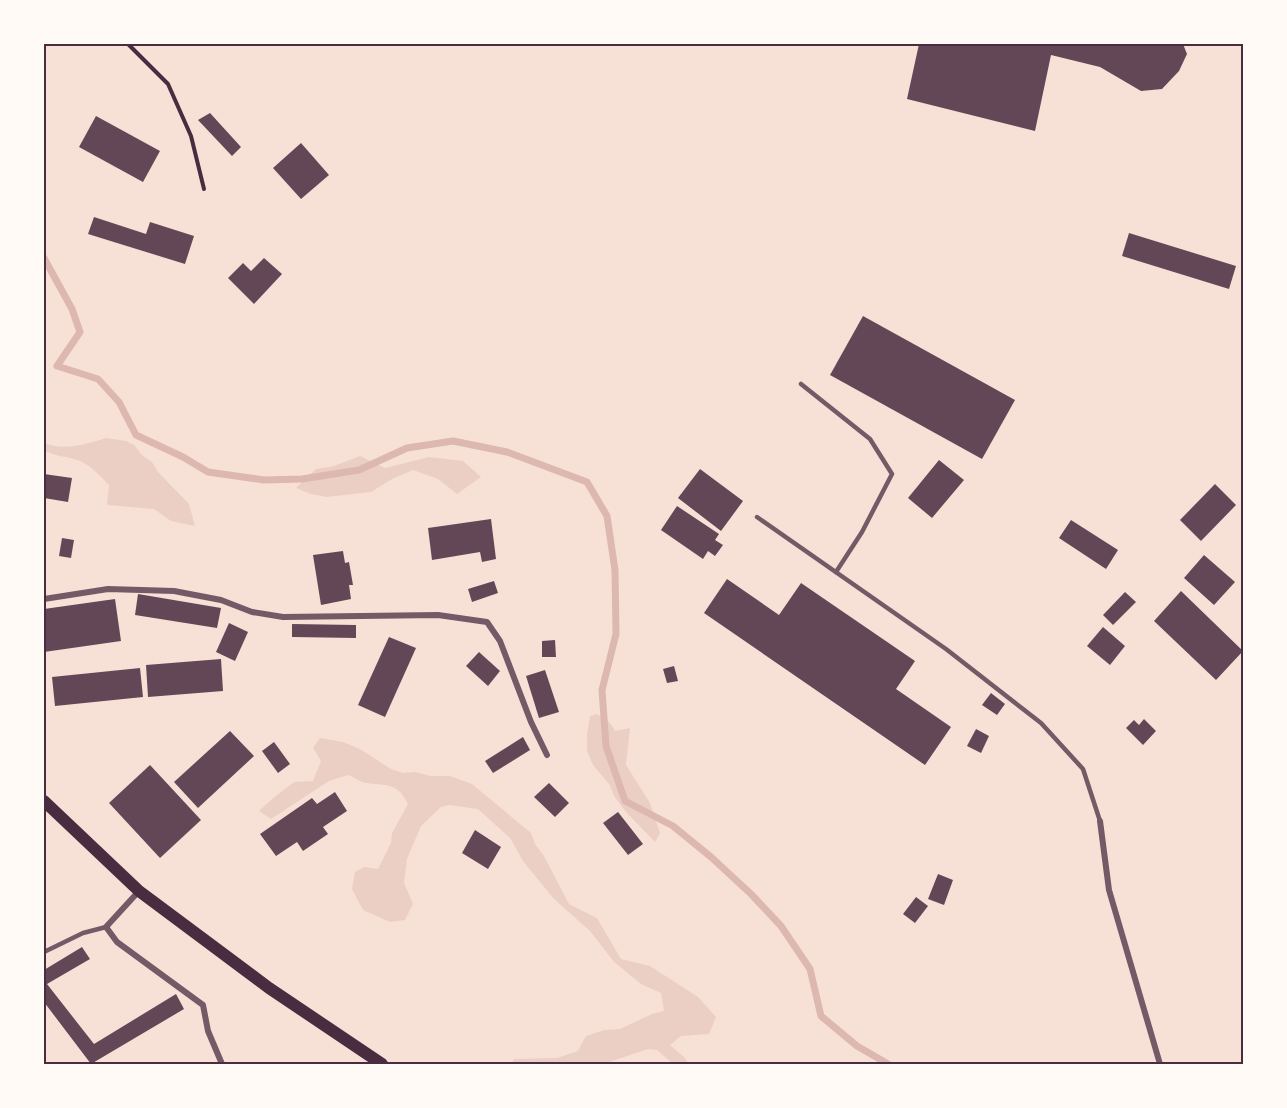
<svg xmlns="http://www.w3.org/2000/svg" width="1287" height="1108" font-family="Bitter,serif">
<style>
.green{fill:#ebcfc5}
.lines{fill:none;stroke-linecap:round;stroke-linejoin:round}
.stream{stroke:#dcb8b0;stroke-width:7}
.building{fill:#644757}
.path{stroke:#4a2c40;stroke-width:4}
.service{stroke:#755966;stroke-width:4.5}
.minor{stroke:#755966;stroke-width:6}
.secondary{stroke:#4a2c40;stroke-width:12}
.neatline{fill:none;stroke:#4a2c40;stroke-width:2}
</style>
<rect width="100%" height="100%" fill="#f7e1d7"/>
<!-- green -->
<g class="green">
<path d="M106,438L126,441L134,445L142,455L152,462L158,472L189,504L195,526L171,521L154,509L107,505L109,485C100,476 90,464 77,460C64,455 58,458 44,450V442C60,452 88,444 106,438Z"/>
<path d="M360,456L385,468L429,457L463,461L481,477L457,494L438,479L413,470L392,479L371,492L327,497L311,494L296,488L316,469L334,466Z"/>
<path d="M597,714L610,723L615,731L630,728L626,765L650,803L660,833L655,842L626,812L614,796L610,785L593,765L587,751V735L590,716Z"/>
<path d="M320,738L343,742L360,749L391,769L403,773L415,772L431,776H450L472,784L531,833L535,844L544,856L569,904L597,918L621,959L650,966L698,997L716,1017L709,1034L681,1036L670,1045L684,1057L689,1064H673L657,1050L648,1049L609,1062L605,1064H512L514,1059L557,1058L578,1051L586,1036L604,1030L620,1029L652,1014L664,1011L661,993L641,984L614,962L590,931L554,899L523,861L510,838L478,809L449,805L441,807L421,826L407,859L404,883L413,904L405,920L390,922L363,910L352,889L355,872L364,867L378,869L391,843L392,833L408,804C397,782 388,786 366,783C360,782 354,777 348,775L329,781L271,819L259,811L272,799L294,782L313,781L321,761L313,748Z"/>
</g>
<g class="lines">
<!-- stream -->
<path class="stream" d="M44,258L72,309L80,332L57,366L98,379L119,402L136,435L183,457L208,472L264,480L302,479L359,470L407,448L453,441L507,452L587,482L607,516L615,570L616,634L602,690L606,746L625,801L673,826L711,857L751,894L781,926L810,969L821,1016L857,1046L888,1064"/>
</g>
<!-- building -->
<g class="building">
<path d="M919,44H1183L1187,54L1179,71L1162,89L1141,91L1100,67L1051,55L1035,131L907,99Z"/>
<path d="M210,113L241,147L232,156L198,120Z"/>
<path d="M96,116L160,151L143,182L79,147Z"/>
<path d="M301,143L329,175L301,199L273,168Z"/>
<path d="M94,217L146,234L150,222L194,236L185,264L88,234Z"/>
<path d="M1129,233L1236,266L1229,289L1122,256Z"/>
<path d="M264,258L282,274L254,304L228,278L243,263L251,271Z"/>
<path d="M863,316L1015,400L982,459L830,375Z"/>
<path d="M939,460L964,480L932,518L908,498Z"/>
<path d="M700,469L743,501L721,531L678,498Z"/>
<path d="M44,474L72,478L68,502L44,498Z"/>
<path d="M1215,484L1236,505L1201,541L1180,520Z"/>
<path d="M677,506L719,534L715,540L723,545L715,556L708,551L703,559L661,530Z"/>
<path d="M491,519L496,559L482,562L480,552L432,560L428,528Z"/>
<path d="M1071,520L1118,550L1106,569L1059,538Z"/>
<path d="M62,538L74,540L71,558L59,556Z"/>
<path d="M343,551L345,563L349,562L353,585H349L351,599L321,605L313,555Z"/>
<path d="M1204,555L1235,582L1214,605L1184,578Z"/>
<path d="M727,579L779,615L801,583L915,661L896,689L951,727L925,765L704,613Z"/>
<path d="M494,581L498,593L472,602L468,589Z"/>
<path d="M1181,591L1243,651L1216,680L1154,621Z"/>
<path d="M1125,592L1136,602L1113,625L1103,615Z"/>
<path d="M138,594L221,608L217,628L135,615Z"/>
<path d="M115,599L121,641L44,652V609Z"/>
<path d="M229,623L248,632L235,661L216,652Z"/>
<path d="M292,624L356,625V638L292,637Z"/>
<path d="M1103,627L1125,646L1110,665L1087,646Z"/>
<path d="M389,637L416,648L385,717L358,705Z"/>
<path d="M555,640L556,657H542V641Z"/>
<path d="M479,652L500,671L488,686L466,666Z"/>
<path d="M221,659L223,691L148,697L146,665Z"/>
<path d="M674,666L678,681L667,683L663,669Z"/>
<path d="M140,668L143,697L55,706L52,677Z"/>
<path d="M545,670L559,712L539,718L526,676Z"/>
<path d="M991,693L1005,704L997,715L982,705Z"/>
<path d="M1144,719L1156,731L1143,745L1126,728L1134,720L1139,725Z"/>
<path d="M976,729L989,736L981,753L967,746Z"/>
<path d="M230,731L254,756L198,808L174,782Z"/>
<path d="M523,737L530,750L493,773L485,761Z"/>
<path d="M274,742L290,764L278,773L262,751Z"/>
<path d="M150,765L201,820L160,858L109,803Z"/>
<path d="M549,783L569,803L555,817L534,797Z"/>
<path d="M335,792L347,811L323,827L328,834L303,851L297,842L276,856L260,834L312,798L317,804Z"/>
<path d="M618,812L643,844L628,855L603,823Z"/>
<path d="M475,830L501,847L488,869L462,853Z"/>
<path d="M938,874L953,880L944,905L928,899Z"/>
<path d="M916,897L928,906L915,923L903,914Z"/>
<path d="M82,947L90,959L47,984L94,1044L176,994L184,1009L91,1064L44,1002V970Z"/>
</g>
<g class="lines">
<!-- path -->
<path class="path" d="M128,44L168,84L191,136L204,189"/>
<!-- service -->
<g class="service">
<path d="M801,384L870,439L892,474L862,532L836,572"/>
<path d="M757,517L946,649L1041,723L1083,769L1100,821"/>
<path d="M44,952L83,933L106,927"/>
</g>
<!-- minor -->
<g class="minor">
<path d="M44,599L108,589L174,591L221,600L252,612L283,617L438,615L487,622L500,641L531,722L547,755"/>
<path d="M1100,821L1109,890L1160,1064"/>
<path d="M139,891L106,927L117,942L203,1005L208,1031L222,1064"/>
</g>
<!-- secondary -->
<path class="secondary" d="M44,801L139,891L269,988L382,1064"/>
</g>
<!-- border -->
<rect width="1287" height="1108" fill="none" stroke="#fffaf5" stroke-width="90"/>
<rect x="45" y="45" width="1197" height="1018" class="neatline"/>
</svg>
